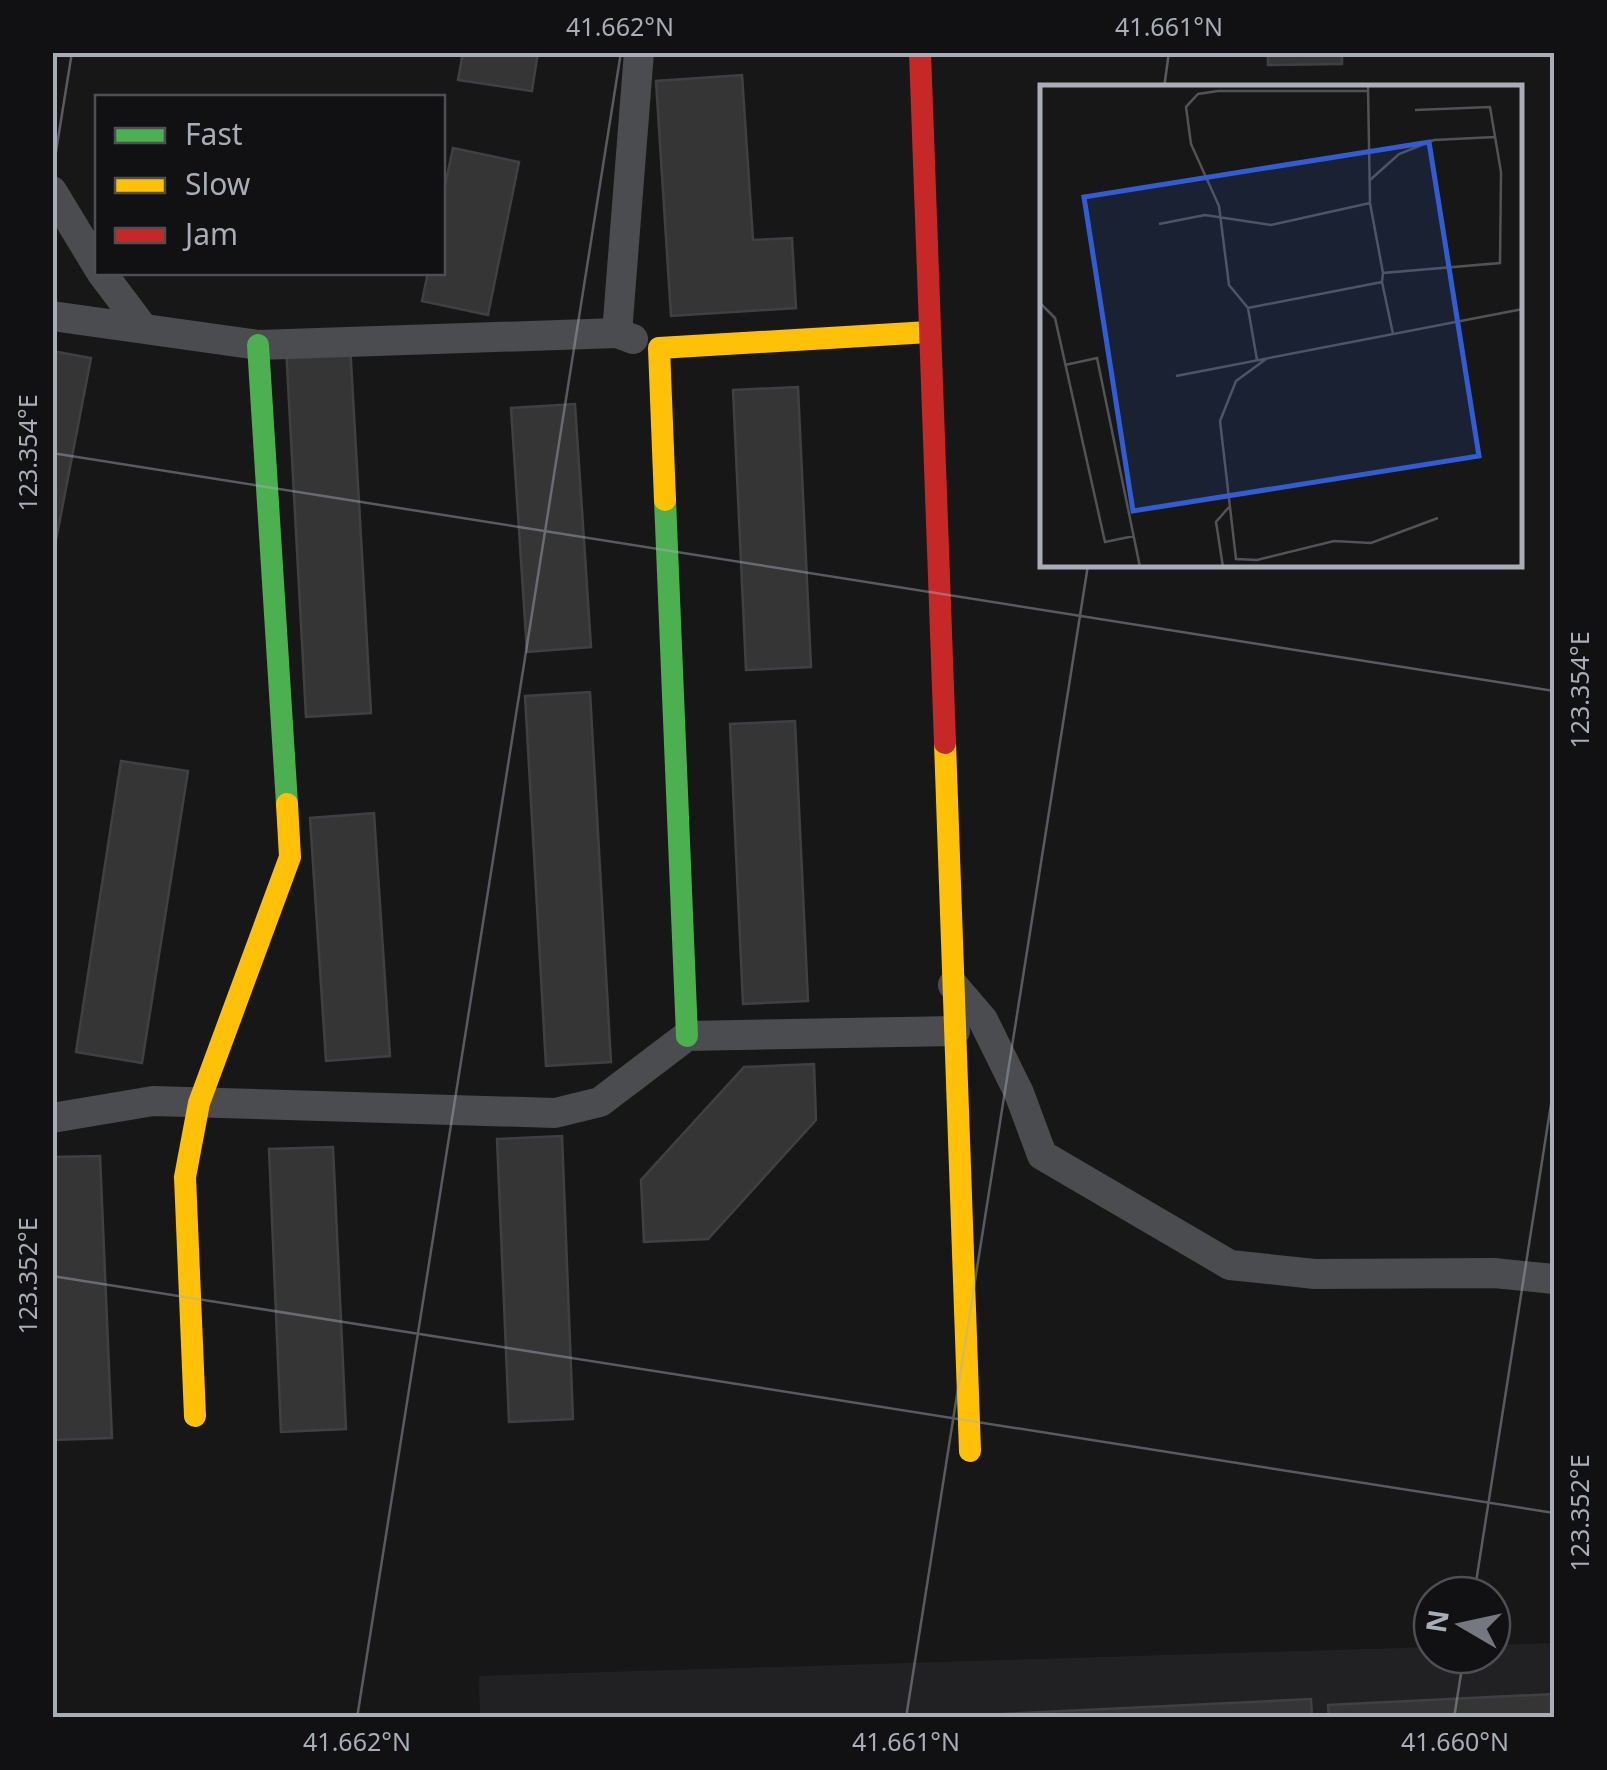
<svg xmlns="http://www.w3.org/2000/svg" width="1607" height="1770" font-family="'Noto Sans',sans-serif">
<style>
.built{fill:#212123}
.building{fill:#353536;stroke:#3f4043;stroke-width:2.5}
.lines{fill:none;stroke-linecap:round;stroke-linejoin:round}
.street{stroke:#4b4c50;stroke-width:30}
.fast{stroke:#4caf50;stroke-width:22}
.slow{stroke:#ffc107;stroke-width:22}
.jam{stroke:#c62828;stroke-width:22}
.ticks{fill:none;stroke:#a8adb8;stroke-width:2.5;stroke-opacity:0.45}
.inset-road{fill:none;stroke:#515357;stroke-width:2.5}
.view{fill:#325cd3;fill-opacity:0.15;stroke:#325cd3;stroke-width:5}
.inset-edge{fill:none;stroke:#a8adb8;stroke-width:5}
.neatline{fill:none;stroke:#a8adb8;stroke-width:4}
.ticks-label{font-size:25px;text-anchor:middle;fill:#a8adb8}
</style>
<rect width="100%" height="100%" fill="#171717"/>
<!-- built -->
<path class="built" d="M1554,1643V1717L480,1718L479,1676L1432,1647V1655H1492V1645Z"/>
<!-- building -->
<g class="building">
<path d="M463,52H538L532,91L458,80Z"/>
<path d="M1268,52H1342V64L1268,65Z"/>
<path d="M742,75L753,240L792,238L796,308L671,316L656,81Z"/>
<path d="M453,148L519,162L488,315L422,301L428,272H442V200Z"/>
<path d="M350,344L371,713L306,717L286,347Z"/>
<path d="M52,351L91,358L52,561Z"/>
<path d="M798,387L811,667L746,670L733,390Z"/>
<path d="M575,404L591,647L527,652L511,408Z"/>
<path d="M590,692L611,1062L546,1066L525,696Z"/>
<path d="M795,721L808,1001L743,1004L730,724Z"/>
<path d="M121,761L188,771L142,1063L76,1052Z"/>
<path d="M374,813L390,1056L326,1061L310,818Z"/>
<path d="M814,1064L816,1120L708,1239L644,1242L641,1180L744,1067Z"/>
<path d="M562,1136L573,1419L509,1422L497,1139Z"/>
<path d="M333,1147L346,1429L281,1432L269,1149Z"/>
<path d="M100,1156L112,1438L52,1440V1157Z"/>
<path d="M1554,1694V1718H1329L1328,1705Z"/>
<path d="M1311,1699L1312,1718H919Z"/>
</g>
<g class="lines">
<!-- street -->
<g class="street">
<path d="M52,191L98,267"/>
<path d="M101,272L143,328"/>
<path d="M52,316L258,345L617,333"/>
<path d="M633,339L617,333L639,52"/>
<path d="M953,985L983,1020L1019,1093L1042,1155L1230,1265L1315,1274L1494,1273L1554,1279"/>
<path d="M52,1118L153,1101L555,1113L600,1102L687,1036L955,1031"/>
</g>
<!-- fast -->
<g class="fast">
<path d="M258,345L287,804"/>
<path d="M665,500L687,1036"/>
</g>
<!-- slow -->
<g class="slow">
<path d="M665,500L659,348L929,332"/>
<path d="M945,743L970,1451"/>
<path d="M195,1416L185,1177L199,1103L290,857L287,804"/>
</g>
<!-- jam -->
<path class="jam" d="M920,52L945,743"/>
</g>
<!-- ticks -->
<path class="ticks" d="M1164,88L1169,52M52,176L72,52M52,453L1554,691M52,1276L1554,1513M1474,1595L1554,1085M357,1718L621,52M906,1718L1088,565M1454,1718L1464,1655"/>
<!-- overview -->
<g transform="translate(1040 85)">
<rect width="482" height="482" fill="#171717"/>
<path class="inset-road" d="M328,1L330,118L343,188M330,95L359,69L394,55L455,52M119,139L165,130L231,140L330,118M342,197L343,188L460,178L461,87L450,22L375,25M0,218L15,233L65,457L94,451M208,223L342,197L353,249M226,274L196,296L180,336L196,474L217,475L294,456L331,458L398,433M217,275L208,223L189,200L179,121L151,59L146,22L158,9L178,6H328M25,280L57,273L100,482M136,291L483,224M183,482L176,437L189,422"/>
<path class="view" d="M389,57L439,371L93,426L44,112Z"/>
<rect width="482" height="482" class="inset-edge"/>
</g>
<!-- border -->
<rect width="1607" height="1770" fill="none" stroke="#111113" stroke-width="110"/>
<!-- legend -->
<rect x="95" y="95" width="350" height="180" fill="#111113" stroke="#4d4f55" stroke-width="2.5"/>
<rect x="115" y="128" width="50" height="15" fill="#4caf50" stroke="#4d4f55" stroke-width="2.5"/>
<text x="185" y="145" font-size="30" fill="#a8adb8">Fast</text>
<rect x="115" y="178" width="50" height="15" fill="#ffc107" stroke="#4d4f55" stroke-width="2.5"/>
<text x="185" y="195" font-size="30" fill="#a8adb8">Slow</text>
<rect x="115" y="228" width="50" height="15" fill="#c62828" stroke="#4d4f55" stroke-width="2.5"/>
<text x="185" y="245" font-size="30" fill="#a8adb8">Jam</text>
<!-- north arrow -->
<g transform="translate(1462 1625) rotate(279)"><circle r="48" fill="#111113" stroke="#4d4f55" stroke-width="2.5"/>
<path d="M0-8L18 38L0 25L-18 38Z" fill="#757880"/>
<text y="-15" font-size="28" font-weight="bold" text-anchor="middle" fill="#a8adb8">N</text>
</g>
<rect x="55" y="55" width="1497" height="1660" class="neatline"/>
<g class="ticks-label">
<text x="620" y="36">41.662°N</text>
<text x="1169" y="36">41.661°N</text>
<text transform="translate(28 453) rotate(-90)" y="9">123.354°E</text>
<text transform="translate(1580 690) rotate(-90)" y="9">123.354°E</text>
<text transform="translate(28 1276) rotate(-90)" y="9">123.352°E</text>
<text transform="translate(1580 1513) rotate(-90)" y="9">123.352°E</text>
<text x="357" y="1751">41.662°N</text>
<text x="906" y="1751">41.661°N</text>
<text x="1455" y="1751">41.660°N</text>
</g>
</svg>
